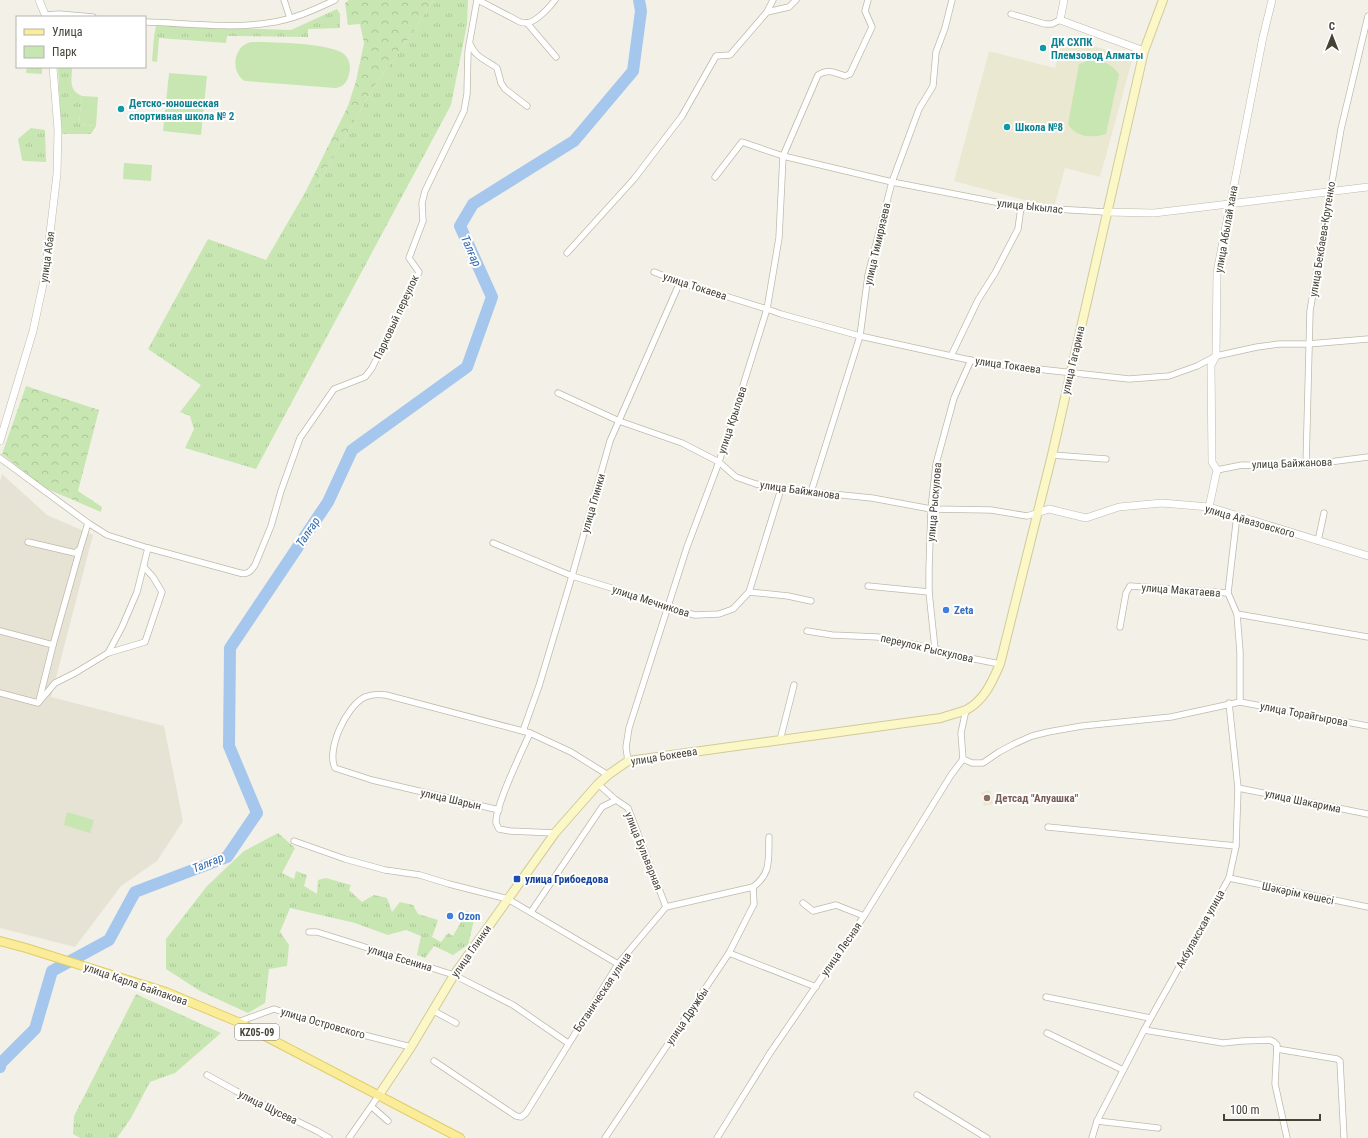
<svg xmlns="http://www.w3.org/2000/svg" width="1368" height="1138" font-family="'Roboto Condensed',sans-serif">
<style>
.residential{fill:#e6e3d5}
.education{fill:#ebe8d1}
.grass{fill:url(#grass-tufts)}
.forest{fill:url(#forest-crowns)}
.green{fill:#c7e6b1}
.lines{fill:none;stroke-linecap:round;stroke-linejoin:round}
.river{stroke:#a5c6ed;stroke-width:12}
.minor-casing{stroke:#bebaaa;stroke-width:7}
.tertiary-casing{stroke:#bebaaa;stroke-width:8}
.secondary-casing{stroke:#d1ca98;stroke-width:10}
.primary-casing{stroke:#dfcc69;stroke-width:10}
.minor{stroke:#fff;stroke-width:5.5}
.tertiary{stroke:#fff;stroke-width:7}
.secondary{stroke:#fcf7c7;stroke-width:8}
.primary{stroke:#faec98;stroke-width:8}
.culture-dot{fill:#0f9aa8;stroke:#fff;stroke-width:1.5}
.shop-dot{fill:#3f7fe0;stroke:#fff;stroke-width:1.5}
.education-dot{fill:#8d6e63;stroke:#fff;stroke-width:1.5}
.transit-dot{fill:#1a4fb4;stroke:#fff;stroke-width:1.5}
.labels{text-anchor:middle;stroke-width:4;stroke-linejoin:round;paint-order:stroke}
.shield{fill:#fff;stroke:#7d7b72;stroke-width:1}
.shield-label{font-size:10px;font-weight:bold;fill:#454236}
.culture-label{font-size:11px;font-weight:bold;fill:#0d838f;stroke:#fff;text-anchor:start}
.street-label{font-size:11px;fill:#454236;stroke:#fff}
.shop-label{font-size:11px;font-weight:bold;fill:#366cbe;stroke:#fff;text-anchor:start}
.education-label{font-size:11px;font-weight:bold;fill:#785e54;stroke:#fff;text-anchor:start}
.transit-label{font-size:11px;font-weight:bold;fill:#164399;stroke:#fff;text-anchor:start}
.water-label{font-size:12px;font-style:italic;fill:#3369ad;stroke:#fff}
</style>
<defs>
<pattern id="grass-tufts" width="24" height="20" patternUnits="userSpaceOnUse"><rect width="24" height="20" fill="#c7e6b1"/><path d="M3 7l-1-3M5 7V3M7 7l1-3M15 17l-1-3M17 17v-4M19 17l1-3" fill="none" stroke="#acc699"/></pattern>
<pattern id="forest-crowns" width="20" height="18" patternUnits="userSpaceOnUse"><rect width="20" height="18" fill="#c7e6b1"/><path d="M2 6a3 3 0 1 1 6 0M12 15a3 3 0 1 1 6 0" fill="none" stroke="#acc699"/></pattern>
</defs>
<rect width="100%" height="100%" fill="#f3f1e7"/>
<!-- residential -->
<path class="residential" d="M2,474L47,515L93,535L51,697L164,726L183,821L157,861L121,886L75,947L0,928V482Z"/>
<!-- education -->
<g class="education">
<path d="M1063,38L1133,57L1100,177L1065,168L1054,208L954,181L989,51L1055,68Z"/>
<path d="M990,790L993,804L984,806L981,792Z"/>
</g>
<!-- grass -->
<g class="grass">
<path d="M433,0H468L467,24L451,105L256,469L185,448L194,429L190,416L180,412L201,385L148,349L208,239L266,260L306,191L317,185L375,85L416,28Z"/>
<path d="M337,9L340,14V28L308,29V37L227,36L226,43L159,38L157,62L152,61L154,37L156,25L291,30Z"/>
<path d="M58,67H72C72,80 68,90 82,96L79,124L96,126L91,134H61Z"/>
<path d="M31,128L45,130L46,162L24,161L22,160L18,139Z"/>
<path d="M278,833L295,848L282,873L294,879L296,871L307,875L304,886L317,894L318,880L326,878L351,885L349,890L362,902L374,895L387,898L392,912L400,902L413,905L418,914L438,920L432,937L441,942L448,933L453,936L467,911L475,916L468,945L453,955L434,946L425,958L417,955L421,936L406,930L388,935L355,923L290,908L280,932L289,945L287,966L269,969L265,1003L248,1013L200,991L166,969V939L207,886L244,851Z"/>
<path d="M136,994L221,1033L175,1073L150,1082L131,1118L117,1138H80L73,1134L74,1116Z"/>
</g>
<!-- forest -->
<g class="forest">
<path d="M349,0H433L416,28L375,85L317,185L306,191L348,106L356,81L364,43L360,24L348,25L345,3Z"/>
<path d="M27,67H42V74L26,73Z"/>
<path d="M26,386L99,410L78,491L102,507L101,512L45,488L2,454Z"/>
</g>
<!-- green -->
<g class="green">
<path d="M252,42C271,42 331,43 344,54C350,60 351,67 349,74C347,83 343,87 335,88L245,81C229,72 234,44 252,42Z"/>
<path d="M1090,60C1104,61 1109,62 1119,74L1106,134C1091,138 1077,138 1068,124L1079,64Z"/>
<path d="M169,73L207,76L201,135L163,131Z"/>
<path d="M82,96L98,97L96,126L79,124Z"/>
<path d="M124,163L152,165L151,181L123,179Z"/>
<path d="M67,812L94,820L90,833L64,825Z"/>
</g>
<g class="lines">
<!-- river -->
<path class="river" d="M0,1067L1,1063L35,1029L52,971L109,940L135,892L227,857L257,813L229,746L230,648L328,502L352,450L467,367L492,297L460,226L473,204L574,141L633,71L641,11L639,0"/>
<!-- minor casing -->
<g class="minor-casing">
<g id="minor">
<path d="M284,0L290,18"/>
<path d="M478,0L520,22C522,23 525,23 527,23C536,22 550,7 555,0"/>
<path d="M767,12L773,0"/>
<path d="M1011,14L1045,24H1052L1060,20"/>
<path d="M46,15L59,14L93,17"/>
<path d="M145,22C186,23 228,29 268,23C292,20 314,10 335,0"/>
<path d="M527,23L556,57"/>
<path d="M470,44C475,57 486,60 497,68L501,83L505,89L527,106"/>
<path d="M715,177L742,142L783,156L892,182L1021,207L1106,212"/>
<path d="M567,253L634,179L682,116L716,56L730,55L767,12L789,7L796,0"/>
<path d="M654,272L680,282L767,309L781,314L860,336L983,363L1129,379L1169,376L1197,366L1216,356L1257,347L1279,344H1308L1368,339"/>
<path d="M951,356L978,300L995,273L1018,229L1021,207"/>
<path d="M558,393L619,421L682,443L719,462L736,477L756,484L781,489L872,498L931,509L991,510L1027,516L1037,513"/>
<path d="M1052,455L1106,459"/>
<path d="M0,458L88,523L107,535L148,548L240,573C248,575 251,571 255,565L271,526L281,491L300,438L334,389L365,377L372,368L419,272L409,258L423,221L422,203L425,191L464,111L467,94L468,51L477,0"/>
<path d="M1306,465L1310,311L1341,129L1368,16"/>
<path d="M1217,470L1242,465L1273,466L1306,465L1368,457"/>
<path d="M811,492L860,336L868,275L892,182L919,109L933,86L936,52L945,28L952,0"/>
<path d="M1237,515L1228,593L1237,614L1240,652V702"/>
<path d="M1318,541L1324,513"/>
<path d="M28,542L75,553L80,549L88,523"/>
<path d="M493,543L572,576L618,590L668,608L695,615L719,614L733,609L749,592L781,489"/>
<path d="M868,586L929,592"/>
<path d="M749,592L788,596L811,601"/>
<path d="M1237,614L1368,637"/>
<path d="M1120,627L1126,593L1130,586L1228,593"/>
<path d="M0,631L53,645L39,701"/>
<path d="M807,631L832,635L878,637L935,649L954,655L1000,664"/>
<path d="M53,645L80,549"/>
<path d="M935,649L929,592V570L931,509L936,464L954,398L971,360"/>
<path d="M108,653L145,642L162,592L153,577L144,567"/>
<path d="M0,693L38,703L55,683L75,673L108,653L122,627L137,592L148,548"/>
<path d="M966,710L961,733L963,759L972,763H983L999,752L1014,744L1032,736L1048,732L1082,726L1171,717L1240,702L1368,726"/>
<path d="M523,731L539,686L572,576L610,441L680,282"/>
<path d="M530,733C522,751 495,806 496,823C497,825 498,827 499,829L510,831L555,833"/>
<path d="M780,740L794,685"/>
<path d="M628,761L626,747L629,728L687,547L719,462L767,309L779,238L783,156L818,75C828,69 834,72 845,76L850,74L872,27L865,11L868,0"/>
<path d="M598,784L616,800L628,808L666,907"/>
<path d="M1238,788L1368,814"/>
<path d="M499,810L372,780L335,768C326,750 346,706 365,697C372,694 379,694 386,695L530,733L571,752L608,775"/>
<path d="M1048,827L1236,846"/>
<path d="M294,841L345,859L385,870L420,875L449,884L508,899L618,964"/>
<path d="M1229,878L1368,907"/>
<path d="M803,903L813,911L836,905L864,916"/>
<path d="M531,912L602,807L616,800"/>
<path d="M309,932H317L454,975L513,1005L568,1043"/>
<path d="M729,953L816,987"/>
<path d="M1046,997L1150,1018"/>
<path d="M432,1010L456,1023"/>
<path d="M238,1022L274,1009L324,1025L411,1047"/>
<path d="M1144,1030L1223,1043L1242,1041L1270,1040L1274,1042L1277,1045L1275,1084L1287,1138"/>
<path d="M1047,1033L1123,1070"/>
<path d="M1277,1049L1337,1059L1340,1061L1344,1138"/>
<path d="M434,1061L516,1116L521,1117L526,1113L618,964L666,907L753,887C772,873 768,859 769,837"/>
<path d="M207,1075L236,1091L317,1131L329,1138"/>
<path d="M917,1095L987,1138"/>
<path d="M372,1107L388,1121"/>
<path d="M1097,1121L1158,1128"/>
<path d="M349,1138L379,1095"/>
<path d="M605,1138L729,953L754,904L753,887"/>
<path d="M717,1138L770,1053L864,916L951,775L963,759"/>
<path d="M1092,1138L1097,1121L1144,1030L1229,878L1236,846L1238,788L1229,703"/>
</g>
</g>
<!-- tertiary casing -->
<g class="tertiary-casing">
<g id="tertiary">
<path d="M39,0L46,17"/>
<path d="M1064,0L1060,20L1144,51"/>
<path d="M1106,212L1154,213L1368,187"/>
<path d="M0,441L33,331L45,275L57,174L58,130L53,67"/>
<path d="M1209,507L1217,470L1212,462L1211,365L1216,356L1217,272L1263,37L1272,0"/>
<path d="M1037,513L1049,509L1086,518L1119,507L1162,503L1209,507L1368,556"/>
</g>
</g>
<!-- secondary casing -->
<g class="secondary-casing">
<path id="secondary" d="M379,1095L411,1047L454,975L555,833L598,784L608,775L628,761L941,718C949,715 958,713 966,710C984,701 992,682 1000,664L1052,455L1144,51L1163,0"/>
</g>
<!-- primary casing -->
<g class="primary-casing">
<path id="primary" d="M0,941L26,948L166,992L238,1022L460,1138"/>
</g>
<!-- minor -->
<use href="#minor" class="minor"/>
<!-- tertiary -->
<use href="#tertiary" class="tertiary"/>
<!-- secondary -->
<use href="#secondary" class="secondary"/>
<!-- primary -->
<use href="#primary" class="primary"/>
</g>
<!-- markers -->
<g class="culture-dot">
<circle cx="1043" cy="48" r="4"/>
<circle cx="121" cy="109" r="4"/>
<circle cx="1007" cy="127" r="4"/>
</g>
<g class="shop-dot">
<circle cx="946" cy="610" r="4"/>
<circle cx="450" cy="916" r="4"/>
</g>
<circle class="education-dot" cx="987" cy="798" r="4"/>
<rect class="transit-dot" x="513" y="875" width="8" height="8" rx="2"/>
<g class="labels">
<!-- shield labels -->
<rect class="shield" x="235" y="1024" width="44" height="16" rx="3"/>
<g class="shield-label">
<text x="257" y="1036">KZ05-09</text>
</g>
<!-- culture labels -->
<g class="culture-label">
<text x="1051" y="46">ДК СХПК<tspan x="1051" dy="13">Племзовод Алматы</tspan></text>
<text x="129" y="107">Детско-юношеская<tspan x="129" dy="13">спортивная школа № 2</tspan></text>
<text x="1015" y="131">Школа №8</text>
</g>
<!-- street labels -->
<g class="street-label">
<text transform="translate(1030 206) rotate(6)" y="4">улица Ыкылас</text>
<text transform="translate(1226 229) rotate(-80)" y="4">улица Абылай хана</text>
<text transform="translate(1322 239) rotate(-81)" y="4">улица Бекбаева-Крутенко</text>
<text transform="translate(877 244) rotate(-77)" y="4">улица Тимирязева</text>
<text transform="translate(47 257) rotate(-82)" y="4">улица Абая</text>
<text transform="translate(695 286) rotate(18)" y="4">улица Токаева</text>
<text transform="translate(396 317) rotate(-65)" y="4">Парковый переулок</text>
<text transform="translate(1073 360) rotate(-77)" y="4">улица Гагарина</text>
<text transform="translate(1008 365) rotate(8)" y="4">улица Токаева</text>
<text transform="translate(732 420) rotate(-72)" y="4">улица Крылова</text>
<text transform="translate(1292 463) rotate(-2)" y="4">улица Байжанова</text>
<text transform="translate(800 490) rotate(8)" y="4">улица Байжанова</text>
<text transform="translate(934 502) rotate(-85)" y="4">улица Рыскулова</text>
<text transform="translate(593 503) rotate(-74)" y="4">улица Глинки</text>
<text transform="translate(1250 521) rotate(16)" y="4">улица Айвазовского</text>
<text transform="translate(1181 590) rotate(4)" y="4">улица Макатаева</text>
<text transform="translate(651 601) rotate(18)" y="4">улица Мечникова</text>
<text transform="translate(927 648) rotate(13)" y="4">переулок Рыскулова</text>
<text transform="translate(1304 714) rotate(11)" y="4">улица Торайгырова</text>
<text transform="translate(664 756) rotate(-9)" y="4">улица Бокеева</text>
<text transform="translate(451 799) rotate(13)" y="4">улица Шарын</text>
<text transform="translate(1303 801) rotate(12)" y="4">улица Шакарима</text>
<text transform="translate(644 851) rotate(68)" y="4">улица Бульварная</text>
<text transform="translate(1298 893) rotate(12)" y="4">Шәкәрім көшесі</text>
<text transform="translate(1200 929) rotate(-61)" y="4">Акбулакская улица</text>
<text transform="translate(841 949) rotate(-55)" y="4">улица Лесная</text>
<text transform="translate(471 951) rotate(-55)" y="4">улица Глинки</text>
<text transform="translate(400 958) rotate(17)" y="4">улица Есенина</text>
<text transform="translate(136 984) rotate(19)" y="4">улица Карла Байпакова</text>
<text transform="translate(602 992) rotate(-56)" y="4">Ботаническая улица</text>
<text transform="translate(687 1016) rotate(-56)" y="4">улица Дружбы</text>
<text transform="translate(323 1023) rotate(16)" y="4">улица Островского</text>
<text transform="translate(268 1107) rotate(26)" y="4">улица Щусева</text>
</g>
<!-- shop labels -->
<g class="shop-label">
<text x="954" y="614">Zeta</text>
<text x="458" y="920">Ozon</text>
</g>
<!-- education labels -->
<g class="education-label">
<text x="995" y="802">Детсад "Алуашка"</text>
</g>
<!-- transit labels -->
<g class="transit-label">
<text x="525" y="883">улица Грибоедова</text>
</g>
<!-- water labels -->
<g class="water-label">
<text transform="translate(471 251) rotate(66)" y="4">Талғар</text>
<text transform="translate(308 532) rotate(-56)" y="4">Талғар</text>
<text transform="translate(208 863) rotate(-22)" y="4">Талғар</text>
</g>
</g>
<!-- legend -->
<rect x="16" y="16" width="130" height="52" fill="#ffffff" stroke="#b5b3af"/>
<rect x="24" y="29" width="20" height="6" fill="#faec98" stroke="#b5b3af"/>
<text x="52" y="36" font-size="12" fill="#454236">Улица</text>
<rect x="24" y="46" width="20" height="12" fill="#c7e6b1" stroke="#b5b3af"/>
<text x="52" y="56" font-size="12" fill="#454236">Парк</text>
<!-- north arrow -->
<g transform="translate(1332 36)" stroke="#ffffff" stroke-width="3" paint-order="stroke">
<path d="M0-3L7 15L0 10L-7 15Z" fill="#454236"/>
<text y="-6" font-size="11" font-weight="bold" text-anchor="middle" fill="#454236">С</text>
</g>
<!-- scale -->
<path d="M1224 1114v6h96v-6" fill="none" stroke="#454236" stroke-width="2"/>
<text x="1230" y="1114" font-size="12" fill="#454236" stroke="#ffffff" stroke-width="3" paint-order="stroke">100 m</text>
</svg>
